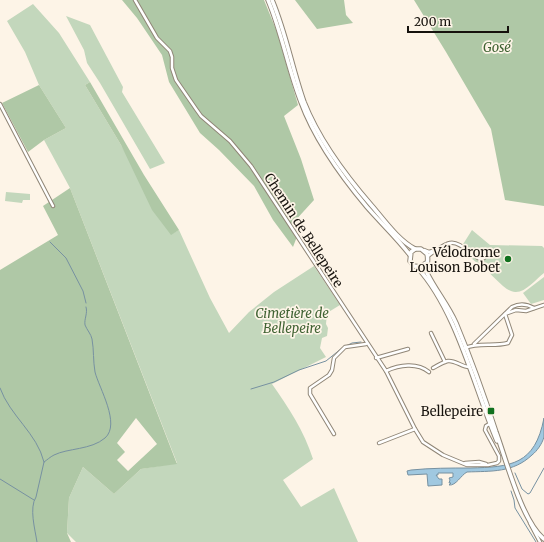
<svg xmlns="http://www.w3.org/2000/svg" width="544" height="542" font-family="Merriweather,serif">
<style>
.green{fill:#c3d7bc}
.forest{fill:#afc8a6;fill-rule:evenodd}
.water{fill:#a0c8e0;stroke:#7791a1}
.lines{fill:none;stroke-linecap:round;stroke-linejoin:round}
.stream{stroke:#7791a1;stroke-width:1}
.minor-casing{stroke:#908677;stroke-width:4.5}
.secondary-casing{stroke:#908677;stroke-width:5.5}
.minor{stroke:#fff;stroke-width:2.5}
.secondary{stroke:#fff;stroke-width:3.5}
.poi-dot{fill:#11711f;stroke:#fdf4e7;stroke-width:1.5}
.labels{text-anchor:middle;stroke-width:3.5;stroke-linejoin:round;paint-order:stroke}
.park-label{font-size:13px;font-style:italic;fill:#3f6232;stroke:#fdf4e7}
.street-label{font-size:13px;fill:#16120d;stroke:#fdf4e7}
.poi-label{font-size:13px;fill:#16120d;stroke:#fdf4e7;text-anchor:end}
</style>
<rect width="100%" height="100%" fill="#fdf4e7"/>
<!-- green -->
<g class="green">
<path d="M33,4L59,33L90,82L85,85L121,145L171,234L179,230L210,298L229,333L249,312L274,292L314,266L340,305L327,313L326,324L328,328L327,336L322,338L320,348L326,357L272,384C289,408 304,431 313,459L283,480L301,507L334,488L358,542H76L67,533L69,498L83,467L114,494L141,469L177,463L70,188L44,140L66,128L39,85L25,52L7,21Z"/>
<path d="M66,16L90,25L123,87L122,92L165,163L150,169L100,83L87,63L84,50Z"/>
<path d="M6,192L30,194V200H23L22,203L5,201Z"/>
<path d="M472,230L490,245L542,246L544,248V273C536,279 526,292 516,292C506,293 492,274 484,268C476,262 468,256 460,249Z"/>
<path d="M544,277V300L531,304L523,293Z"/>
</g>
<!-- forest -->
<g class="forest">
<path d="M122,0H264L277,32L298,105L284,116L301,159L314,200L293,223L298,234L293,247L273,220L254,186L219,150L200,133L169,82L162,55L137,18Z"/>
<path d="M295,0H344L346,15L353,23L317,29Z"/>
<path d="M414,0H544V206L505,200L491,129L446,52Z"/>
<path d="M90,82L144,175L179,230L171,235L152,210L121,145L85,85Z"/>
<path d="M39,85L66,128L44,140L28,152L2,103Z"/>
<path d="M70,188L177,464L141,469L114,494L83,467L69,498L67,533L71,542H0V270L58,235L43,206ZM136,418L157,444L128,471L117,460L125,452L117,443Z"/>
</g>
<!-- water -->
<path class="water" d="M544,418C544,424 544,431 544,437C542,444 537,451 532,455C513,473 491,471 467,472C461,475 456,486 449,485L451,483H449L450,480L449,478L453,477V473H438V475H436L439,479H442V485L428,486L427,474L408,475L407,471L411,470C431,468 450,468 470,468C511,467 535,465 544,418Z"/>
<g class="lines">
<!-- stream -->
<g class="stream">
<path d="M50,242L66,258L83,291L86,303"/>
<path d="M0,388C10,416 37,433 44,462"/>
<path d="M251,389L274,382L299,370L326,361L342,348L352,343L361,342"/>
<path d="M515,473L522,489L528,494L530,493L544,468"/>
<path d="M0,479L34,500"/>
<path d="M511,491L514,500L515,508L536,542"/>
<path d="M37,542C35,529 29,508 36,497L44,462C47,460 50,457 54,455C68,448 91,450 105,438C121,424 99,388 95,372C93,361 94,350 92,339C91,334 87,330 85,325C84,319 88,313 86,307"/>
</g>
<!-- minor casing -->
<g class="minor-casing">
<g id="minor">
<path d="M135,0L157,38L170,51L172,57V68L176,80L196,109L201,116L230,141L251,166L386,371L415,429L423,442L443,455L467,465H488L497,463L499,461V456L485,430L486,426L491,423"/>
<path d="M0,104L53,206"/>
<path d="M424,250L429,252L436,250L428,256"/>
<path d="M436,250C440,248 445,244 450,243C460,241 471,255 480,259L484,258L486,254"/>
<path d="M431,333L445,362"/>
<path d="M474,344L512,307C520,303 527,304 534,308"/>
<path d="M465,348C479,342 494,347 508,343L512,335L505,314L516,310L526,311L544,305"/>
<path d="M376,358L408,349"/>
<path d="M433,368C437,366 443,362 448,361C455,360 462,367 469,367"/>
<path d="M386,371C399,365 417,362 429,372"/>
<path d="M334,434L310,394V388L329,375L332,370L334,358L345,347L366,344"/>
<path d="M379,443L415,429"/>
<path d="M465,463L479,462L486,464"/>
<path d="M530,523L540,542"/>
</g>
</g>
<!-- secondary casing -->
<g class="secondary-casing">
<g id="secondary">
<path d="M268,0C282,33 288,69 301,102C315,140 341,176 367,207C381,223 397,238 410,255"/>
<path d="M272,0C286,33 292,68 304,102C319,140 345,175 372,206C385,221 398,240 415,249"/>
<path d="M426,263L420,267L414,266L410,261L411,252L415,249H421L427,254C429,260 426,266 427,273C436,291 448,305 456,323C471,359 484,395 496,432C506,459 522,522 544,539"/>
<path d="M417,267C457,311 474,387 497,441"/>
</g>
</g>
<!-- minor -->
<use href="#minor" class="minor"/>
<!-- secondary -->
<use href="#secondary" class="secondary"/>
</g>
<!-- markers -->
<g class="poi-dot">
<circle cx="508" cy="259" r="4"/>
<rect x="487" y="407" width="8" height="8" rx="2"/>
</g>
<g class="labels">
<!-- park labels -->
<g class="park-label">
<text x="497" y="52">Gosé</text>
<text x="292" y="318">Cimetière de<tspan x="292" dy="15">Bellepeire</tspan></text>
</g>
<!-- street labels -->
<g class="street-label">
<text transform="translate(304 230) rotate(57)" y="5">Chemin de Bellepeire</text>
</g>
<!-- poi labels -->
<g class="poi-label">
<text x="500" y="257">Vélodrome<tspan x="500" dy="15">Louison Bobet</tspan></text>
<text x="483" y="416">Bellepeire</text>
</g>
</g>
<!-- scale -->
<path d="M408 26v6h100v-6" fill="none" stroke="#16120d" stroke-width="2"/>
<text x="414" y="26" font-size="12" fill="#16120d" stroke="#fdf4e7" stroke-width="3" paint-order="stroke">200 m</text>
</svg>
